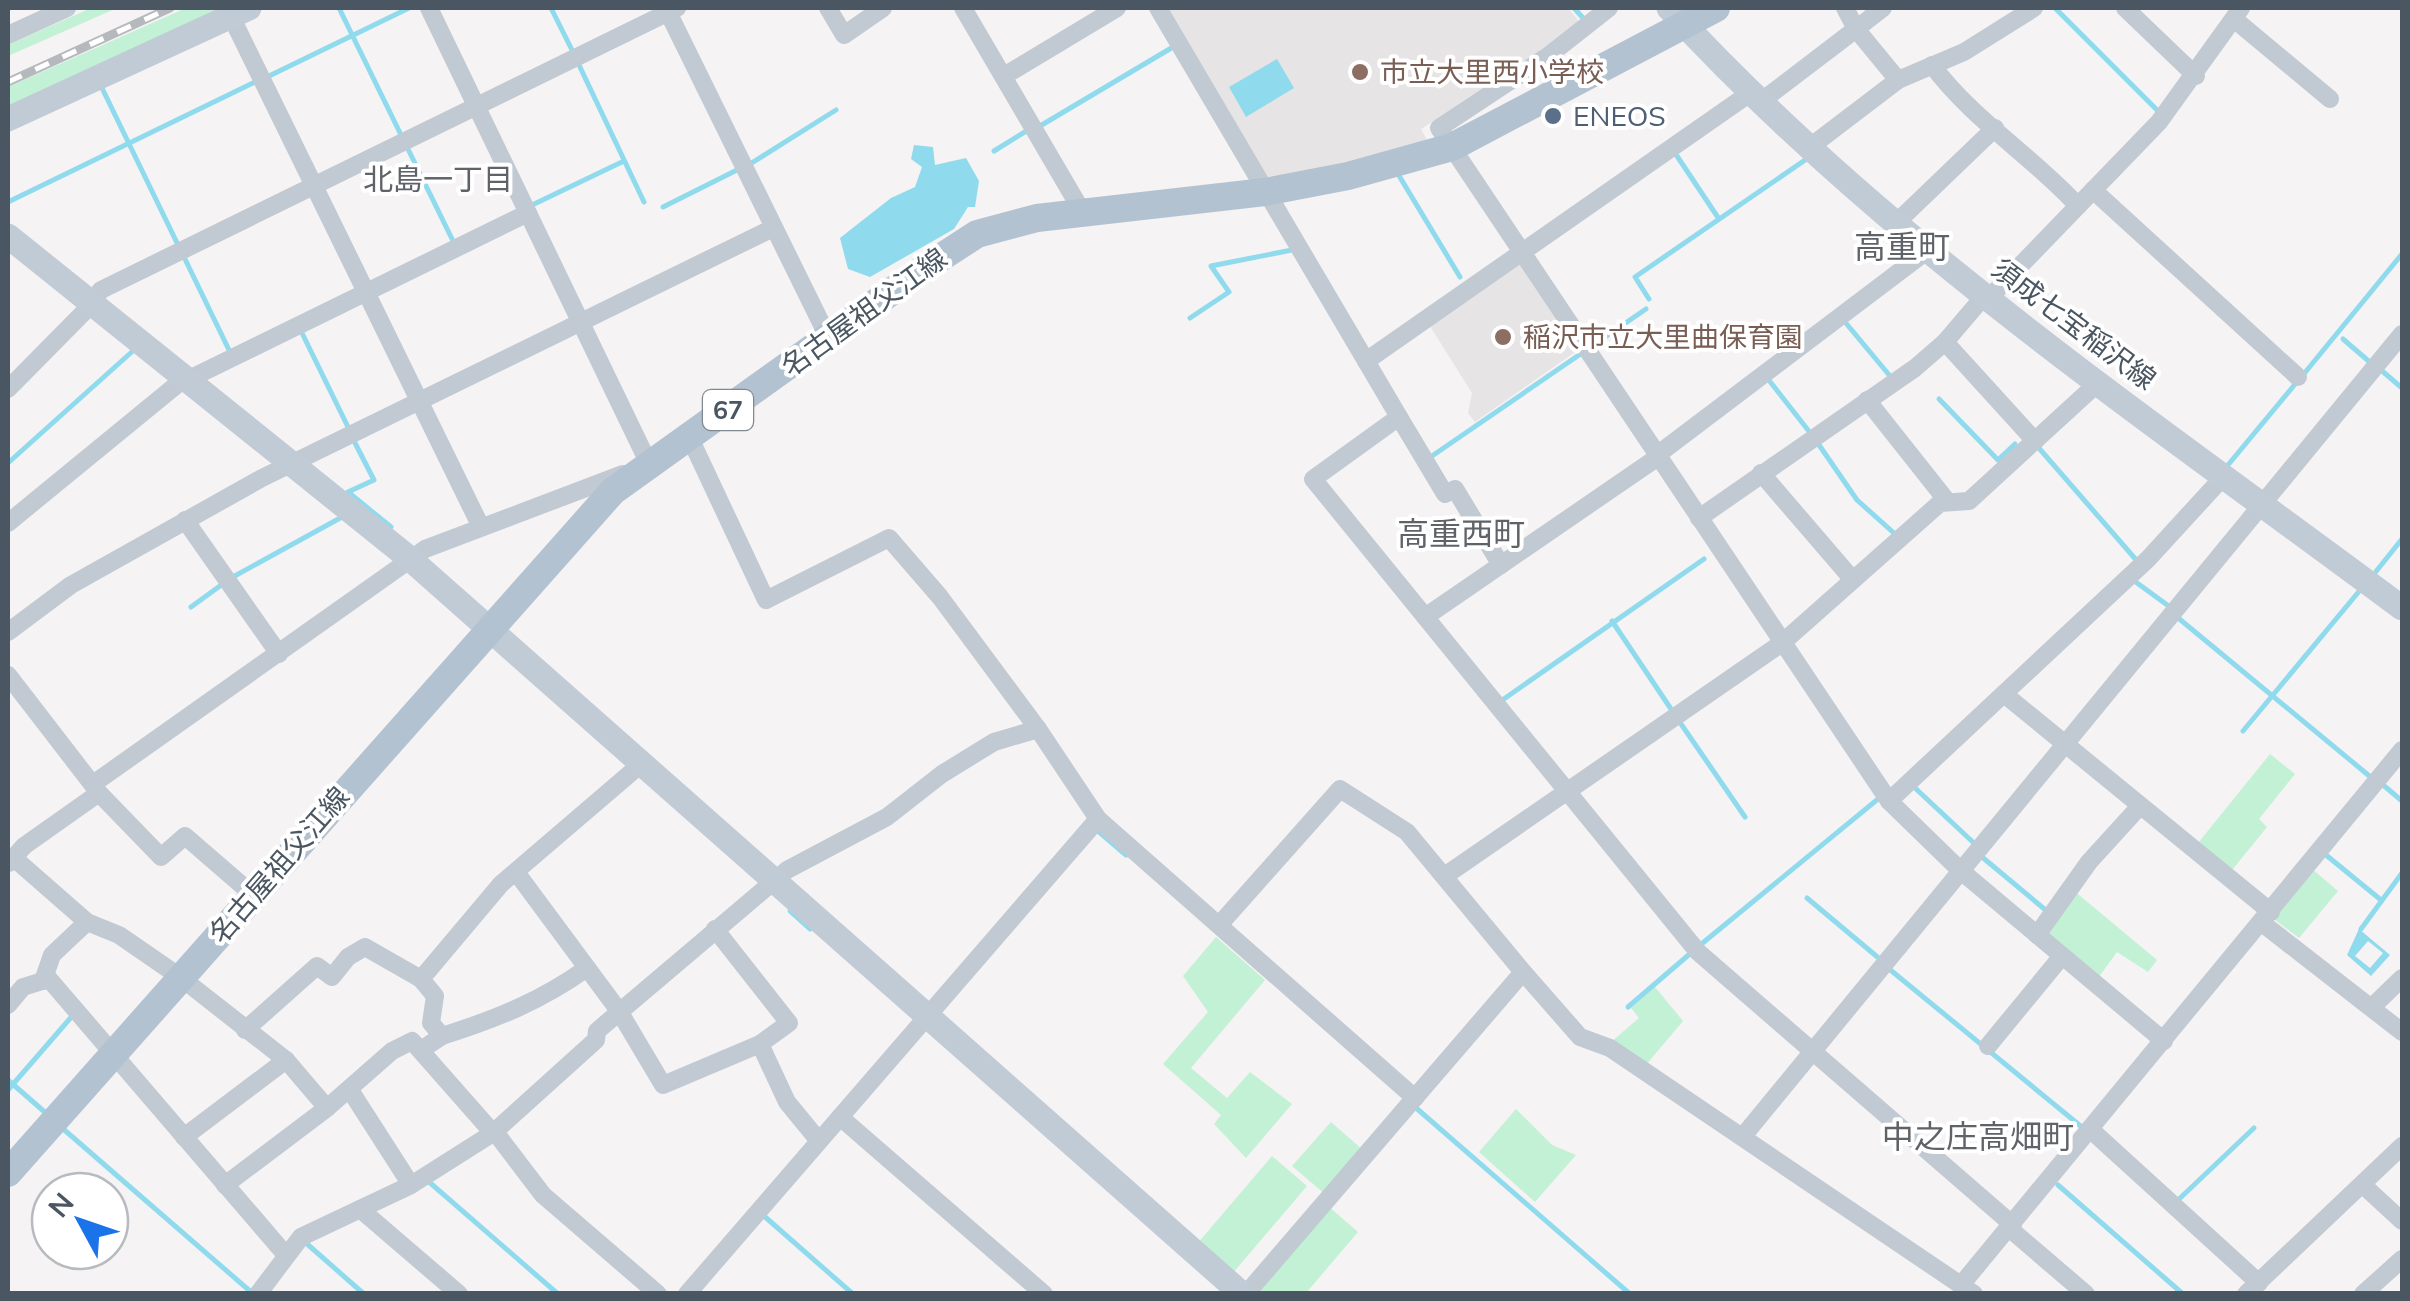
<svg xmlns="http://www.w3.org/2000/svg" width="2410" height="1301" font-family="Mulish,'Noto Sans JP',sans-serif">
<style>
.education{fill:#e6e4e5}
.green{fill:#c3f1d5}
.water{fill:#90daee;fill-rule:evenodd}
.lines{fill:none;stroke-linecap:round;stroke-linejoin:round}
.stream{stroke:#90daee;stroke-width:5}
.street{stroke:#c1cad2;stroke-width:18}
.secondary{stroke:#c1cbd6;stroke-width:25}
.primary{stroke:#b3c2d1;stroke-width:28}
.rail-casing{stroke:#b5b8bd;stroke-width:9}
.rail{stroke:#fff;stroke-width:5;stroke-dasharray:15;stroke-linecap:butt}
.education-dot{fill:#8d6e63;stroke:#fff;stroke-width:4}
.service-dot{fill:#5c6f8a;stroke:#fff;stroke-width:4}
.labels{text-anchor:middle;stroke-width:8;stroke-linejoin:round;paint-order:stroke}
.shield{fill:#fff;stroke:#808990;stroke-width:2.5}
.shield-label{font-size:25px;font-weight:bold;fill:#4a5661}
.education-label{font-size:28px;fill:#785e54;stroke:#fff;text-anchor:start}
.service-label{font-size:28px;fill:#4e5e75;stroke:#fff;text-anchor:start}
.street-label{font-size:28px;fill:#4a5661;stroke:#fff}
.neighbourhood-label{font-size:30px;fill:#5f6368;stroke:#fff}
.quarter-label{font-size:32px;fill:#5f6368;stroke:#fff}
</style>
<rect width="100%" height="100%" fill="#f5f3f3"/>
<!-- education -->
<g class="education">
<path d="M1168,8H1568L1583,26L1421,129L1428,142L1271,182Z"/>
<path d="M1518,260L1578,350L1475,422L1468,413L1472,393L1428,323Z"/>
</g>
<!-- green -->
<g class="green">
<path d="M91,8H117L8,56V45Z"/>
<path d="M186,8H213L215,12L8,106V87Z"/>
<path d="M2270,754L2295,774L2259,819L2267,827L2232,870L2198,843Z"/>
<path d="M2312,869L2338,891L2299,938L2274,919Z"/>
<path d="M2073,890L2157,960L2148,972L2117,952L2098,978L2044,932Z"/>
<path d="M1216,937L1265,980L1191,1068L1227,1098L1250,1072L1292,1104L1246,1158L1214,1124L1221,1115L1163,1064L1208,1012L1183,976Z"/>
<path d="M1655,987L1683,1021L1645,1066L1610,1043L1639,1018L1631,1008Z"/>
<path d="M1516,1109L1552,1145L1576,1155L1535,1202L1479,1152Z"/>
<path d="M1331,1122L1364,1151L1326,1195L1292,1166Z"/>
<path d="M1272,1156L1307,1186L1232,1274L1197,1244Z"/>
<path d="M1328,1206L1358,1232L1306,1293L1257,1294Z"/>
</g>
<!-- water -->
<g class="water">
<path d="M1277,59L1294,88L1246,117L1229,87Z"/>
<path d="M914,145L933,147L935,165L966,158L979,181L975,207H968L954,229L870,277L848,269L840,238L891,198L915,187L922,167L911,159Z"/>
<path d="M2359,929L2390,955L2371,976L2347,955ZM2368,941L2383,953L2370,968L2355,956Z"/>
</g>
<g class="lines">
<!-- stream -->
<g class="stream">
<path d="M339,8L402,137"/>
<path d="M551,8L573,52"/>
<path d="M1574,8L1584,19"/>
<path d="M2055,8L2157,110"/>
<path d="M579,65L644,202"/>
<path d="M267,77L409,8"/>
<path d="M102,88L179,247"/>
<path d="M1040,126L1173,47"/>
<path d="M407,147L454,243"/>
<path d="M994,151L1028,130"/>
<path d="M1675,153L1719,219"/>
<path d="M750,164L836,110"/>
<path d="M1398,174L1460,277"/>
<path d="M8,202L255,82"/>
<path d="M530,206L624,161"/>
<path d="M663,207L737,170"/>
<path d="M184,257L230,352"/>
<path d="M1649,299L1635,277L1808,158"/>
<path d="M1190,318L1229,292L1211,266L1292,250"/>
<path d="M1845,322L1890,376"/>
<path d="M301,331L348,427"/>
<path d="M2343,339L2372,364"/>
<path d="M1592,346L1646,309"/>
<path d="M2381,370L2402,388"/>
<path d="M2303,375L2402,254"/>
<path d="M1768,379L1808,430"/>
<path d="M1939,399L1998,460L2015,444"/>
<path d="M353,439L374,480L348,492L391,527"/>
<path d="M1817,442L1857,500L1895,534"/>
<path d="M2038,447L2138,562"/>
<path d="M1432,456L1579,355"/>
<path d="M8,463L135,349"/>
<path d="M2228,465L2296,383"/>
<path d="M2374,574L2402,539"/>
<path d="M231,578L342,517"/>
<path d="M2133,580L2170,607"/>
<path d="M191,607L224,583"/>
<path d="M2177,617L2373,779"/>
<path d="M1612,621L1673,712"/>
<path d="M1501,701L1704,559"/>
<path d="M1679,721L1745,817"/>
<path d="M2243,731L2361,589"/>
<path d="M2382,784L2402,801"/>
<path d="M1914,787L1976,845"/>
<path d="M1098,831L1126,855"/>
<path d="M2326,855L2381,900"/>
<path d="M1982,857L2048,912"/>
<path d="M1807,898L1881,960"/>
<path d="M790,911L810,929"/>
<path d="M2361,929L2402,873"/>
<path d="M1699,946L1878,799"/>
<path d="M1888,968L2083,1128"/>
<path d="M1628,1007L1692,952"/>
<path d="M8,1080L47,1114"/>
<path d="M8,1090L73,1015"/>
<path d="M1415,1107L1630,1294"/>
<path d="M61,1127L251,1292"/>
<path d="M428,1181L558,1294"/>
<path d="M2058,1185L2183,1294"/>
<path d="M2177,1201L2254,1128"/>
<path d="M764,1216L853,1294"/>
<path d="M306,1243L364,1294"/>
</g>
<!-- street -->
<g class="street">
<path d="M227,8L480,525"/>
<path d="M429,8L649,464"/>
<path d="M666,8L829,339"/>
<path d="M828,8L844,35L883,8"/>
<path d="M963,8L1083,213"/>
<path d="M1158,8L1399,417L1313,479L1698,952L2013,1225"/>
<path d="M1609,8L1548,56L1439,128L1889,801L1961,871L2164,1041"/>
<path d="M1883,8L1856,29L1898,80"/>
<path d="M2125,8L2196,76"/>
<path d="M2234,19L2330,99"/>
<path d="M8,35L67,8"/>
<path d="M1932,65C1972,119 2032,156 2078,206"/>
<path d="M1004,76L1117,8"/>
<path d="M1763,100L1856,29L1845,8"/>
<path d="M1810,147L1898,80L1964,52L2034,8"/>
<path d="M2093,190L2298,377"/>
<path d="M1895,224L1995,128"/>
<path d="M1989,298L2159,122L2241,8"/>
<path d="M91,303L101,290L677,8"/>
<path d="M1945,342L2035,441"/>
<path d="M1366,361L1753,91"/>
<path d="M187,380L528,213"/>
<path d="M8,389L92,304"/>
<path d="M1867,400L1947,501"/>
<path d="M1399,417L1445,494L1455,489L1501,565"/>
<path d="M689,436L766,600L889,538L940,597L1038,729"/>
<path d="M1657,455L1928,250"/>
<path d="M1761,473L1853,580"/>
<path d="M1699,518L1915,368L1945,342L1985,295"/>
<path d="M185,520L279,654"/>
<path d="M8,523L185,378"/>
<path d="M1425,617L1658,457"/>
<path d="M8,632L71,585L262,478L773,228"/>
<path d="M8,675L99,793L161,857L185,836L252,894"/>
<path d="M2004,694L2271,912"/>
<path d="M93,784L425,549L623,474"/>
<path d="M1889,801L2148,559L2225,475"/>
<path d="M15,859L87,922L119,935L180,977L286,1060L327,1108L392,1051L412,1041L493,1133"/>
<path d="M9,863L24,846L99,793"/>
<path d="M516,872L619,1011L663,1085L760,1044L789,1023L715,929"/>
<path d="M1446,875L1782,643L1940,503L1969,501L2100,381"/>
<path d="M2262,923L2402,1032"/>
<path d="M1220,924L1340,789L1407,832L1523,972L1246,1294"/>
<path d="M2037,935L2089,862L2140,806"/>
<path d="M1523,972L1580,1037L1610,1048L1974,1294"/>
<path d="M43,981L52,955L87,922"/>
<path d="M8,1005L23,987L49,979L285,1254"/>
<path d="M2372,1007L2402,978"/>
<path d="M245,1030L317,966L332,977L348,957L365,947L421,979"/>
<path d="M442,1036C496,1019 541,1001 587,968"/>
<path d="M760,1044L787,1102L819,1141"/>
<path d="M1988,1046L2062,956"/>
<path d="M421,1050L442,1036L431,1023L435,996L421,979L501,884L640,765"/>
<path d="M350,1090L411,1185"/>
<path d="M840,1117L1044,1294"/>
<path d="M2091,1130L2259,1283"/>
<path d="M495,1132L543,1195L658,1294"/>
<path d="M1744,1135L2402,334"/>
<path d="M184,1137L286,1060"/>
<path d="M225,1185L327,1108"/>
<path d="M2364,1186L2402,1221"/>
<path d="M360,1209L459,1294"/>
<path d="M2010,1229L2086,1294"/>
<path d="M1961,1285L2402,750"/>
<path d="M258,1294L301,1237L411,1185L493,1133L596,1040L597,1031L787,870L887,817L942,774L994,742L1038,729L1098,819L1415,1098"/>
<path d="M687,1294L1098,819"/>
<path d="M2246,1294L2402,1146"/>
<path d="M2363,1294L2402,1259"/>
</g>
<!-- secondary -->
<g class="secondary">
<path d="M1669,8C1883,241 2150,420 2402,608"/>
<path d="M8,119L249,8"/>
<path d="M8,236L409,558L1242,1294"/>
</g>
<!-- primary -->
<path class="primary" d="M8,1173L613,491L920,271L977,234L1037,218L1265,192L1348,176L1452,147L1716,8"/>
<!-- rail casing -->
<g class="rail-casing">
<path id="rail" d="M8,82L170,8"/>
</g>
<!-- rail -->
<use href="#rail" class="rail"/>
</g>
<!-- markers -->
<g class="education-dot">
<circle cx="1360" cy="72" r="10"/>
<circle cx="1503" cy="337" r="10"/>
</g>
<circle class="service-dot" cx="1553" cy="116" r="10"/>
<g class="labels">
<!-- shield labels -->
<rect class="shield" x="703" y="390" width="50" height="40" rx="8"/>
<g class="shield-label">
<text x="728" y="419">67</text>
</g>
<!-- education labels -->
<g class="education-label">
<text x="1380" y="82">市立大里西小学校</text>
<text x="1523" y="347">稲沢市立大里曲保育園</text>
</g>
<!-- service labels -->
<g class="service-label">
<text x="1573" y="126">ENEOS</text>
</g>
<!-- street labels -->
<g class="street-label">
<text transform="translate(864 312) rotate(-36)" y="10">名古屋祖父江線</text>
<text transform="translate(2074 324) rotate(37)" y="10">須成七宝稲沢線</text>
<text transform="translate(279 865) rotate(-49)" y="10">名古屋祖父江線</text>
</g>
<!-- neighbourhood labels -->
<g class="neighbourhood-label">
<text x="438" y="190">北島一丁目</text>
</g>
<!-- quarter labels -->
<g class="quarter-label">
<text x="1902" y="258">高重町</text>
<text x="1461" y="545">高重西町</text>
<text x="1978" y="1148">中之庄高畑町</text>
</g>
</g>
<!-- border -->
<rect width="2410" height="1301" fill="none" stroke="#4a5661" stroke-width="20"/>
<!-- north arrow -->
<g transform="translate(80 1221) rotate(310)"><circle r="48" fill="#ffffff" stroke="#b7bbc0" stroke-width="2.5"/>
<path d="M0-8L18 38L0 25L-18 38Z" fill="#1a73e8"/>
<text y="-15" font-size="28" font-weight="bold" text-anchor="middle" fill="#4a5661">N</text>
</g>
</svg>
